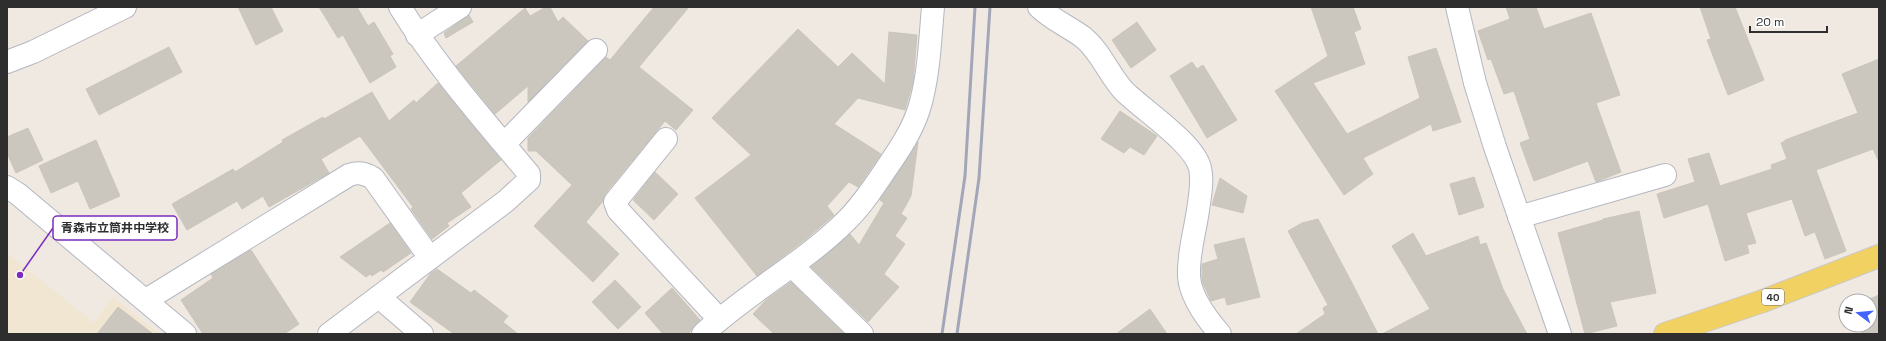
<svg xmlns="http://www.w3.org/2000/svg" width="1886" height="341" font-family="'Space Grotesk','Noto Sans JP',sans-serif">
<style>
.education{fill:#f0e6d1}
.building{fill:#cbc7bf;stroke:#cbc5ba}
.lines{fill:none;stroke-linecap:round;stroke-linejoin:round}
.minor-casing{stroke:#b4b7c1;stroke-width:24}
.major-casing{stroke:#c9c9c9;stroke-width:24}
.minor{stroke:#fff;stroke-width:22}
.major{stroke:#f2d163;stroke-width:22}
.rail{stroke:#a3a6b8;stroke-width:3}
.labels{text-anchor:middle;stroke-width:3;stroke-linejoin:round;paint-order:stroke}
.shield{fill:#fff;stroke:#6d6d6d;stroke-width:1}
.shield-label{font-size:10px;font-weight:bold;fill:#2e2e2e}
.leader{fill:none;stroke:#7b2cbf;stroke-width:1.5}
.callout-dot{fill:#7b2cbf;stroke:#fff;stroke-width:1.5}
.callout{fill:#fff;stroke:#7b2cbf;stroke-width:1.5}
.callout-label{font-size:12px;text-anchor:middle;font-weight:bold;fill:#2e2e2e}
</style>
<rect width="100%" height="100%" fill="#efe9e1"/>
<!-- education -->
<path class="education" d="M7,253L94,323L113,297L159,334H7Z"/>
<!-- building -->
<g class="building">
<path d="M238,7H271L283,31L256,45Z"/>
<path d="M319,7H357L368,26L374,22L393,54L390,56L396,67L370,83L343,35L338,38Z"/>
<path d="M546,7H550L558,22L563,17L588,41L528,102V86L495,114L456,66L525,8L530,16Z"/>
<path d="M654,7H689L639,67L693,110L676,130L665,121L605,194L603,201L586,222L619,254L593,282L534,226L572,185L536,151H528V138L606,57L610,60Z"/>
<path d="M1311,7H1353L1361,29L1354,32L1365,64L1313,83L1347,134L1420,98L1408,57L1436,48L1461,122L1433,131L1431,124L1363,158L1373,174L1344,195L1275,91L1328,56Z"/>
<path d="M1506,7H1536L1544,29L1591,13L1620,95L1596,103L1621,172L1596,182L1588,161L1534,181L1520,143L1530,139L1514,91L1504,94L1491,59L1488,60L1478,31L1510,19Z"/>
<path d="M1700,7H1735L1764,80L1728,95L1707,40L1711,39Z"/>
<path d="M469,15L473,22L446,38L444,33Z"/>
<path d="M1137,22L1156,50L1131,68L1112,40Z"/>
<path d="M798,29L838,67L852,53L885,84L889,32L917,35L913,82L905,110L858,98L834,124L881,154L858,187L849,182L827,206L834,215L805,240L757,276L695,198L751,155L712,118Z"/>
<path d="M169,47L182,72L99,115L86,89Z"/>
<path d="M1879,59V162L1873,149L1816,170L1846,251L1825,259L1815,232L1805,236L1792,199L1746,213L1756,243L1747,245L1749,253L1725,261L1708,204L1664,218L1657,194L1695,182L1688,159L1709,153L1720,186L1772,169L1771,165L1787,159L1781,143L1785,141V140L1858,113L1842,74Z"/>
<path d="M1192,62L1197,69L1203,65L1237,120L1207,138L1170,76Z"/>
<path d="M438,83L501,160L461,193L471,207L447,223L449,226L432,239L411,209L413,207L360,136L321,159L329,173L269,207L263,196L242,209L237,201L187,230L172,204L233,169L235,172L283,142L282,140L323,117L324,119L372,92L389,121L414,100L416,103Z"/>
<path d="M1120,111L1157,136L1144,155L1130,147L1124,153L1101,139Z"/>
<path d="M28,128L43,160L16,173L7,153V137Z"/>
<path d="M96,140L120,196L90,209L78,181L51,193L39,166Z"/>
<path d="M918,142L911,196L901,214L907,218L895,236L905,244L884,274L899,287L868,322L811,267L850,234L859,245L884,203L880,200Z"/>
<path d="M655,172L678,194L654,220L633,200Z"/>
<path d="M1474,177L1484,207L1459,215L1450,184Z"/>
<path d="M1220,178L1247,196L1243,213L1212,205Z"/>
<path d="M1639,211L1656,293L1610,302L1617,326L1585,334L1558,233L1603,220V219Z"/>
<path d="M1318,219L1351,281L1378,334H1296L1325,314L1323,308L1328,305L1288,231L1302,223Z"/>
<path d="M390,223L411,253L383,272L381,270L372,276L370,274L366,277L340,257Z"/>
<path d="M1413,233L1426,256L1478,236L1480,245L1486,243L1503,289L1527,334H1382L1430,309L1392,246Z"/>
<path d="M1244,238L1260,297L1227,305L1225,297L1211,301L1202,281V264L1218,259L1214,245Z"/>
<path d="M251,250L299,324L284,334H203L181,300L213,278L211,274Z"/>
<path d="M437,269L471,293L474,290L508,316L503,322L518,334H454L410,302L431,273Z"/>
<path d="M615,280L641,307L618,329L592,302Z"/>
<path d="M791,282L844,334H774L753,314L766,300Z"/>
<path d="M672,288L700,320L688,334H663L645,313Z"/>
<path d="M1879,295V334H1862L1858,325H1870V301H1865Z"/>
<path d="M118,307L153,334H97Z"/>
<path d="M1150,309L1167,334H1116Z"/>
</g>
<g class="lines">
<!-- minor casing -->
<g class="minor-casing">
<g id="minor">
<path d="M1039,7C1052,20 1070,27 1084,38C1101,52 1109,75 1124,91C1143,110 1194,143 1200,168C1203,181 1200,196 1198,210C1195,232 1188,253 1189,276C1190,296 1207,319 1220,334"/>
<path d="M1457,7L1475,83L1495,147L1560,334"/>
<path d="M417,35L460,7"/>
<path d="M7,62L33,52L125,7"/>
<path d="M666,139L615,202L618,210L719,319"/>
<path d="M505,143L596,50"/>
<path d="M7,187L18,194L185,334"/>
<path d="M1519,217L1665,175"/>
<path d="M792,266L862,334"/>
<path d="M379,297L422,334"/>
<path d="M146,300L349,175C359,172 364,173 373,178L430,258"/>
<path d="M329,334L506,201L529,180V174C484,120 437,67 400,7"/>
<path d="M703,334C748,292 804,263 847,220C862,205 874,187 886,169C899,150 912,131 919,109C929,76 930,41 933,7"/>
</g>
</g>
<!-- major casing -->
<g class="major-casing">
<path id="major" d="M1665,334L1763,301L1879,256"/>
</g>
<!-- minor -->
<use href="#minor" class="minor"/>
<!-- major -->
<use href="#major" class="major"/>
<!-- rail -->
<g class="rail">
<path d="M942,334L965,176L975,7"/>
<path d="M957,334L979,178L990,7"/>
</g>
</g>
<g class="labels">
<!-- shield labels -->
<rect class="shield" x="1762" y="289" width="22" height="16" rx="3"/>
<g class="shield-label">
<text x="1773" y="301">40</text>
</g>
</g>
<!-- callouts -->
<path class="leader" d="M20 275L53 228"/>
<circle class="callout-dot" cx="20" cy="275" r="4"/>
<rect class="callout" x="53" y="216" width="124" height="24" rx="4"/>
<g class="callout-label">
<text x="115" y="232">青森市立筒井中学校</text>
</g>
<!-- border -->
<rect width="1886" height="341" fill="none" stroke="#2e2e2e" stroke-width="16"/>
<!-- north arrow -->
<g transform="translate(1858 313) rotate(286)"><circle r="19" fill="#ffffff" stroke="#ababab"/>
<path d="M0-3L7 15L0 10L-7 15Z" fill="#4264fb"/>
<text y="-6" font-size="11" font-weight="bold" text-anchor="middle" fill="#2e2e2e">N</text>
</g>
<!-- scale -->
<path d="M1750 26v6h77v-6" fill="none" stroke="#2e2e2e" stroke-width="2"/>
<text x="1756" y="26" font-size="12" fill="#2e2e2e" stroke="#ffffff" stroke-width="3" paint-order="stroke">20 m</text>
</svg>
